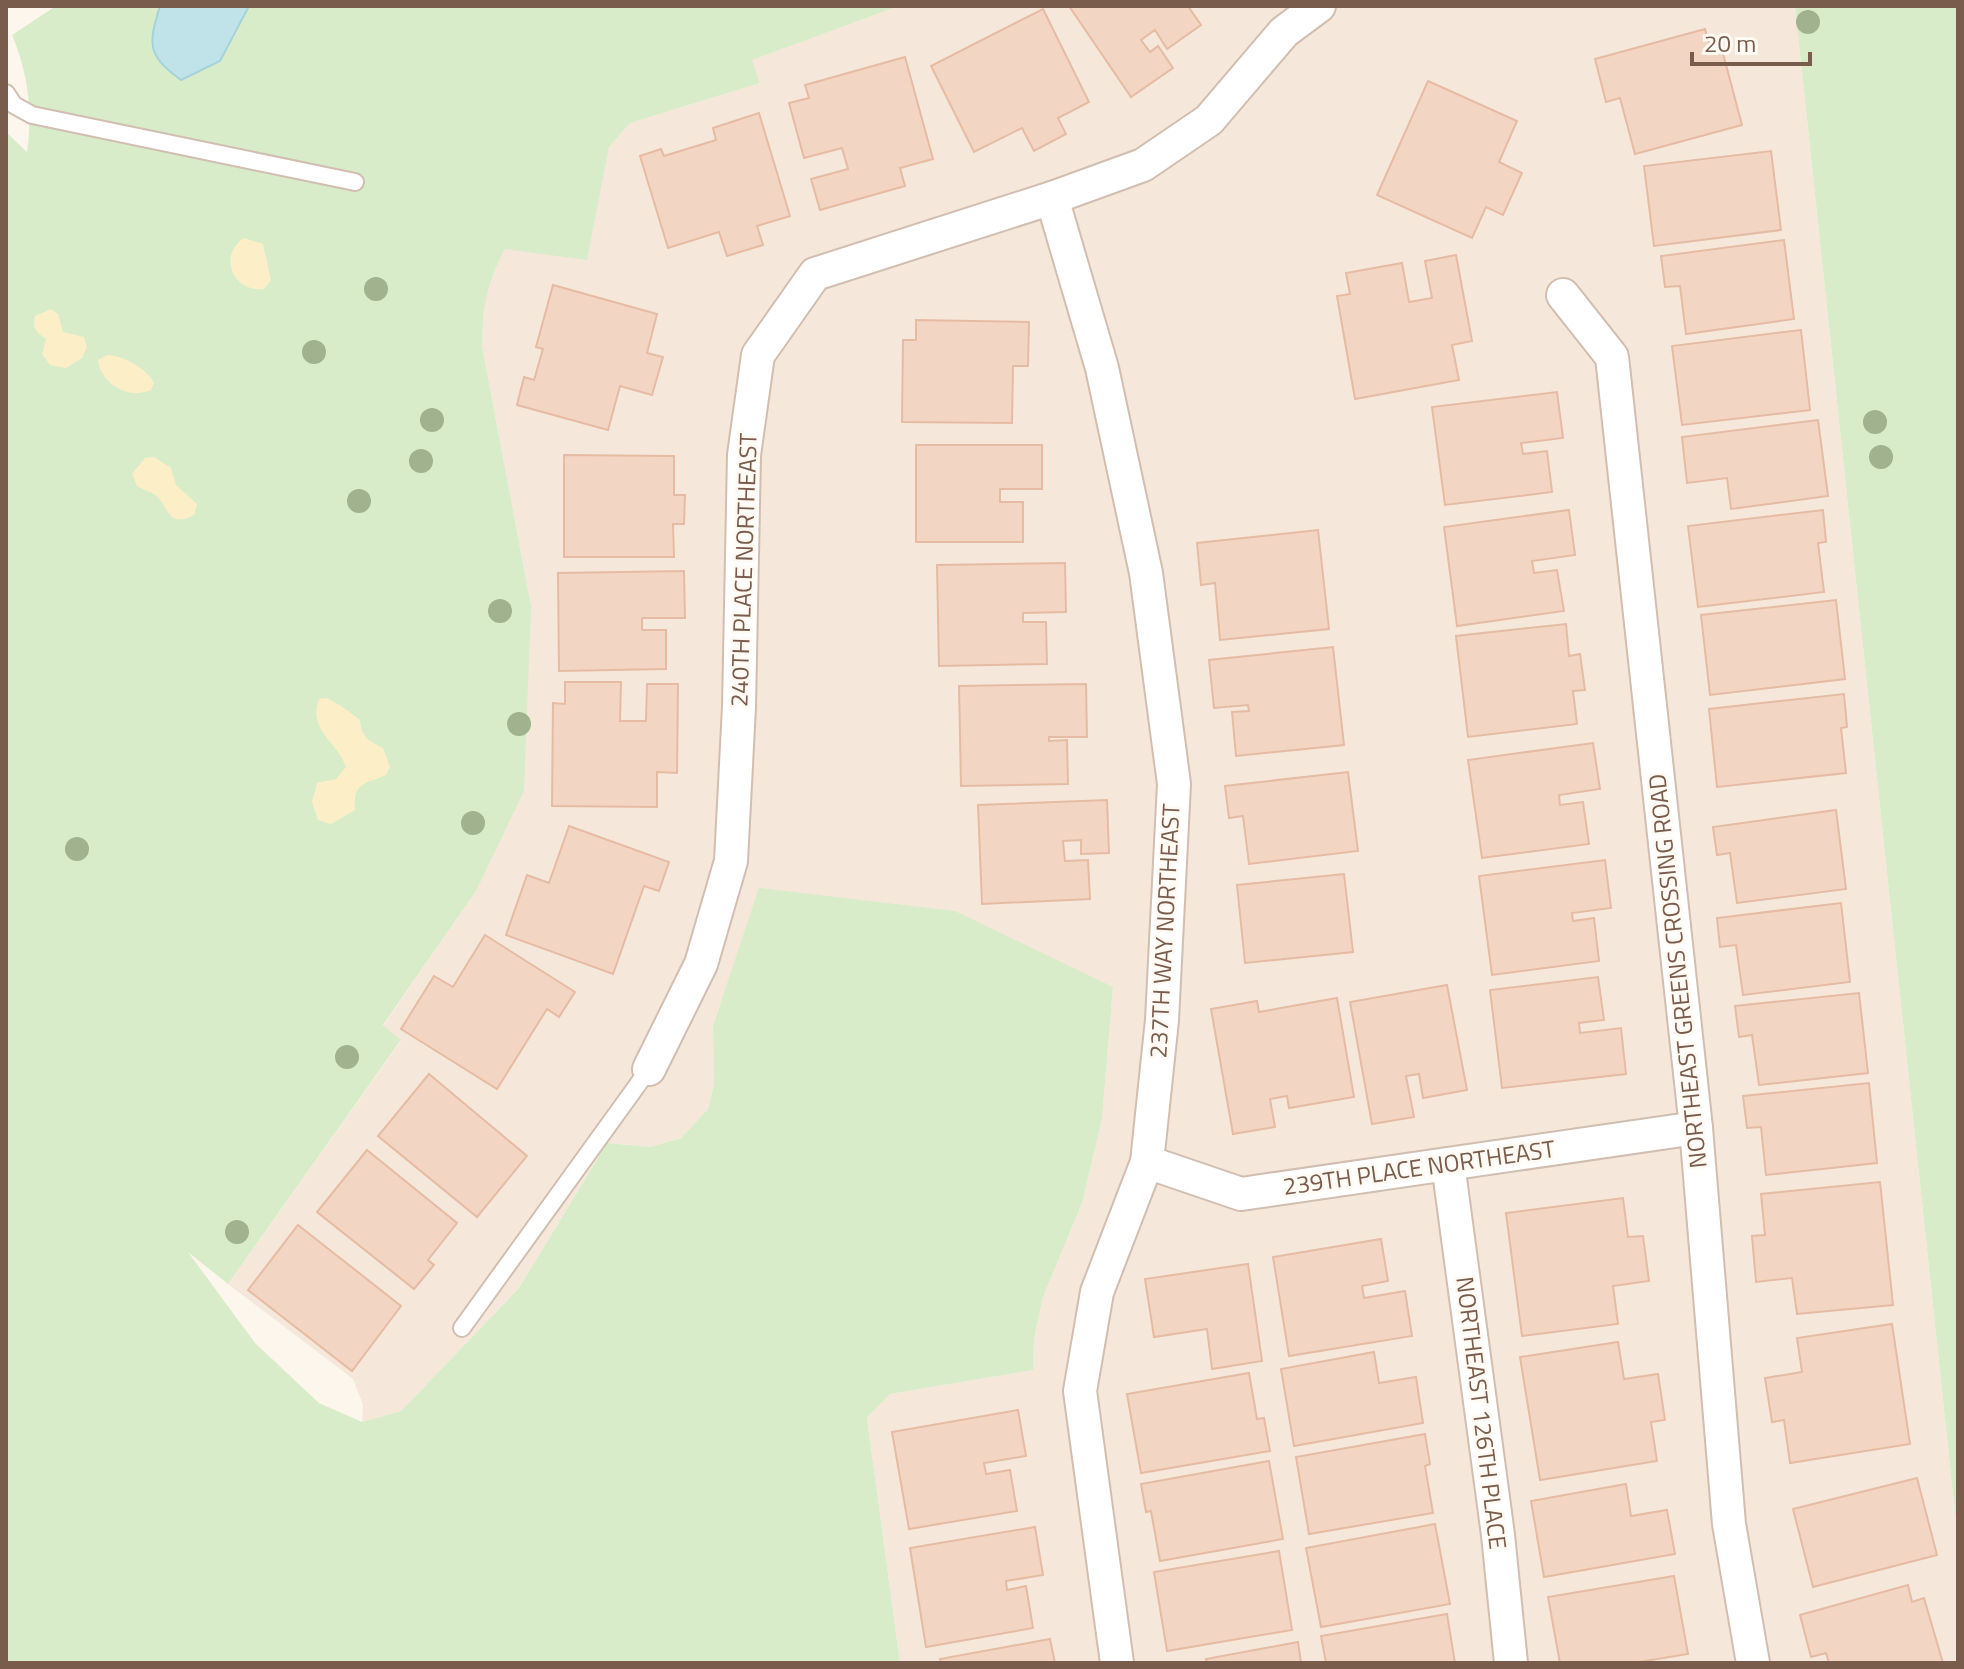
<svg xmlns="http://www.w3.org/2000/svg" width="1964" height="1669" font-family="'Titillium Web',sans-serif">
<style>
.residential{fill:#f5e8da}
.green{fill:#d8ecc9}
.sand{fill:#fcefc7}
.water{fill:#bfe3e8;stroke:#a5d3da;stroke-width:2}
.building{fill:#f3d5c3;stroke:#e6bba3;stroke-width:2}
.lines{fill:none;stroke-linecap:round;stroke-linejoin:round}
.service-casing{stroke:#d1beb0;stroke-width:20}
.minor-casing{stroke:#d1beb0;stroke-width:36}
.service{stroke:#fff;stroke-width:16}
.minor{stroke:#fff;stroke-width:32}
.tree{fill:#a0b28e}
.labels{text-anchor:middle;stroke-width:6;stroke-linejoin:round;paint-order:stroke}
.street-label{font-size:24px;fill:#7a5c4d;stroke:#fffaf3}
</style>
<rect width="100%" height="100%" fill="#fdf6ec"/>
<!-- residential -->
<path class="residential" d="M899,6H1795L1958,1541V1663H900L867,1418L890,1394L1033,1370L1034,1339L1043,1297L1082,1203L1102,1119L1113,987L730,977L713,1026L714,1085L708,1109L681,1138L650,1147L607,1143L519,1288L401,1411L362,1422L363,1405L353,1379L228,1284L401,1041L383,1026L476,891L531,606L482,346V308L489,277L505,248L603,169L609,147L630,123L760,83L751,60Z"/>
<!-- green -->
<g class="green">
<path d="M56,6H899L752,60L760,83L630,123L609,147L587,260L505,249C487,282 482,308 482,346L531,606L524,791L476,891L383,1025L401,1040L228,1284L188,1252L255,1343L319,1403L362,1422L401,1411L519,1288L607,1143L650,1147L681,1138L708,1109L714,1085L713,1026L759,888L955,911L1113,987L1102,1119L1082,1203L1043,1297L1034,1339L1033,1370L890,1394L867,1418L900,1663H6V132L27,152C33,111 28,73 12,35Z"/>
<path d="M1795,6H1958V1541Z"/>
</g>
<!-- sand -->
<g class="sand">
<path d="M244,238L263,244L271,280L264,289C232,293 218,254 244,238Z"/>
<path d="M51,309L58,314L63,332L84,337L87,347L82,358L66,368L50,365L42,354L46,339C36,332 32,328 35,316Z"/>
<path d="M107,355C122,355 148,369 154,383L151,390C128,400 101,384 98,360Z"/>
<path d="M154,457L171,468L176,485L197,504L194,515C166,530 169,504 154,494C149,491 143,490 137,486L132,474L145,458Z"/>
<path d="M326,698C332,699 354,715 360,720C361,737 369,741 383,748L390,767L386,775C365,784 353,782 355,810L331,824L318,820L312,802L317,783L336,779L346,767C338,742 307,730 319,699Z"/>
</g>
<!-- water -->
<path class="water" d="M160,6H249L220,61L181,80C147,55 148,45 160,6Z"/>
<!-- building -->
<g class="building">
<path d="M1069,6H1188L1201,25L1167,49L1155,30L1141,40L1150,52L1158,46L1173,68L1131,97Z"/>
<path d="M1043,9L1089,102L1058,118L1066,134L1034,151L1022,128L974,152L931,66Z"/>
<path d="M1705,29L1711,49L1721,46L1742,125L1635,154L1620,98L1606,102L1595,59Z"/>
<path d="M905,57L933,159L900,168L905,186L820,210L811,179L848,169L842,148L804,158L789,103L809,98L805,85Z"/>
<path d="M1428,81L1517,121L1499,162L1522,173L1503,215L1486,207L1472,238L1377,195Z"/>
<path d="M759,113L790,216L757,226L763,245L727,256L719,232L668,248L640,156L661,149L664,156L716,140L713,128Z"/>
<path d="M1771,151L1781,230L1654,246L1644,166Z"/>
<path d="M1784,240L1794,319L1686,334L1680,286L1665,287L1661,256Z"/>
<path d="M1456,255L1472,341L1452,345L1459,380L1355,399L1337,296L1350,294L1346,273L1402,263L1409,302L1432,298L1425,261Z"/>
<path d="M553,285L657,314L647,353L663,357L652,395L620,386L608,430L517,405L524,377L534,380L543,349L536,347Z"/>
<path d="M916,320L1029,322L1028,366H1013L1012,423L902,422L903,340H916Z"/>
<path d="M1801,330L1810,410L1682,425L1672,346Z"/>
<path d="M1557,392L1563,438L1521,443L1523,454L1547,451L1552,492L1445,505L1432,407Z"/>
<path d="M1818,420L1828,496L1731,509L1727,478L1687,483L1682,437Z"/>
<path d="M916,445H1042V489H1000V502H1023V542H916Z"/>
<path d="M564,455L674,456V495H685L684,524H673L674,557H564Z"/>
<path d="M1569,510L1575,555L1532,561L1534,573L1557,570L1564,611L1457,626L1444,527Z"/>
<path d="M1823,510L1826,542L1818,543L1824,592L1698,607L1688,526Z"/>
<path d="M1318,530L1329,629L1220,640L1215,583L1201,585L1197,543Z"/>
<path d="M1065,563L1066,612L1023,613V622H1046L1047,664L939,666L937,565Z"/>
<path d="M684,571L685,618H642V630H666V669L559,671L558,573Z"/>
<path d="M1836,600L1845,679L1710,695L1701,615Z"/>
<path d="M1566,624L1569,656L1580,654L1585,690L1573,691L1577,724L1468,737L1456,636Z"/>
<path d="M1333,647L1344,745L1236,756L1232,712L1249,711L1248,705L1214,708L1209,660Z"/>
<path d="M565,682H621L620,721H646L647,684H678L677,773L657,772V807L552,806L553,703L565,704Z"/>
<path d="M1086,684L1087,737H1049V741L1067,740L1068,784L961,786L959,686Z"/>
<path d="M1844,694L1847,727L1841,728L1846,773L1717,787L1709,709Z"/>
<path d="M1593,743L1600,789L1559,795L1560,805L1583,802L1589,844L1482,858L1468,760Z"/>
<path d="M1348,772L1358,851L1249,864L1243,816L1229,818L1225,786Z"/>
<path d="M1107,800L1109,853L1081,854V840L1063,841L1065,861L1088,860L1090,899L982,904L978,805Z"/>
<path d="M1836,810L1846,889L1737,903L1730,853L1717,855L1713,827Z"/>
<path d="M569,826L669,862L659,891L644,886L613,974L506,935L527,875L549,883Z"/>
<path d="M1605,860L1611,908L1572,913L1573,921L1594,918L1599,961L1492,975L1479,876Z"/>
<path d="M1344,874L1353,952L1245,963L1237,885Z"/>
<path d="M1841,903L1850,982L1743,995L1736,945L1720,947L1717,918Z"/>
<path d="M485,935L575,992L559,1017L547,1009L497,1089L401,1029L434,976L453,987Z"/>
<path d="M1598,977L1604,1020L1579,1023L1580,1033L1621,1028L1626,1074L1502,1088L1490,990Z"/>
<path d="M1447,985L1467,1090L1423,1098L1419,1074L1406,1076L1414,1117L1372,1124L1350,1002Z"/>
<path d="M1859,993L1868,1073L1759,1085L1752,1035L1739,1037L1735,1006Z"/>
<path d="M1337,998L1354,1097L1289,1108L1287,1096L1270,1099L1275,1127L1233,1134L1211,1009L1257,1001L1259,1012Z"/>
<path d="M429,1074L527,1156L477,1217L378,1136Z"/>
<path d="M1869,1083L1877,1163L1766,1175L1761,1127L1747,1128L1743,1096Z"/>
<path d="M367,1150L457,1223L428,1260L434,1265L414,1289L317,1212Z"/>
<path d="M1880,1182L1893,1305L1797,1314L1792,1278L1756,1282L1752,1236L1765,1235L1761,1194Z"/>
<path d="M1623,1198L1628,1237L1643,1236L1649,1281L1613,1286L1618,1324L1522,1336L1506,1213Z"/>
<path d="M298,1225L401,1306L352,1371L248,1290Z"/>
<path d="M1381,1239L1388,1281L1362,1286L1364,1298L1405,1291L1412,1336L1289,1356L1273,1257Z"/>
<path d="M1248,1264L1262,1361L1212,1369L1207,1329L1154,1337L1145,1279Z"/>
<path d="M1892,1324L1910,1444L1790,1463L1784,1420L1772,1422L1765,1378L1802,1372L1797,1338Z"/>
<path d="M1618,1342L1624,1379L1658,1374L1665,1420L1651,1422L1657,1461L1540,1480L1520,1357Z"/>
<path d="M1374,1352L1379,1383L1416,1377L1423,1423L1294,1446L1281,1369Z"/>
<path d="M1249,1373L1257,1419L1264,1418L1270,1451L1141,1473L1127,1394Z"/>
<path d="M1018,1410L1026,1456L984,1463L986,1474L1010,1470L1017,1511L909,1529L892,1432Z"/>
<path d="M1425,1434L1430,1464L1425,1466L1433,1513L1309,1534L1296,1457Z"/>
<path d="M1269,1461L1283,1539L1160,1561L1151,1511L1146,1512L1141,1484Z"/>
<path d="M1917,1478L1937,1555L1813,1587L1793,1509Z"/>
<path d="M1626,1484L1631,1516L1667,1510L1675,1554L1544,1577L1531,1501Z"/>
<path d="M1435,1524L1450,1604L1321,1627L1306,1548Z"/>
<path d="M1035,1527L1043,1575L1006,1581L1007,1590L1026,1586L1033,1628L926,1647L910,1548Z"/>
<path d="M1279,1551L1292,1630L1167,1651L1154,1572Z"/>
<path d="M1674,1576L1688,1654L1633,1663H1560L1548,1597Z"/>
<path d="M1908,1585L1912,1602L1924,1598L1943,1663H1829L1826,1653L1811,1657L1800,1615Z"/>
<path d="M1447,1614L1455,1663H1326L1321,1636Z"/>
<path d="M1050,1639L1055,1663H941L940,1659Z"/>
<path d="M1298,1642L1301,1663H1207L1206,1659Z"/>
</g>
<g class="lines">
<!-- service casing -->
<g class="service-casing">
<g id="service">
<path d="M6,93L14,105L32,115L355,182"/>
<path d="M462,1328L649,1069"/>
</g>
</g>
<!-- minor casing -->
<g class="minor-casing">
<g id="minor">
<path d="M1052,198L1102,368L1146,573L1174,784L1162,1020L1147,1162L1097,1292L1080,1391L1117,1663"/>
<path d="M1563,295L1612,357L1696,1128L1729,1524L1753,1663"/>
<path d="M649,1069L701,964L731,861L739,707L744,455L758,355L815,274L1052,198L1143,165L1209,120L1284,32L1319,6"/>
<path d="M1147,1162L1241,1194L1696,1128"/>
<path d="M1448,1164L1498,1535L1511,1663"/>
</g>
</g>
<!-- service -->
<use href="#service" class="service"/>
<!-- minor -->
<use href="#minor" class="minor"/>
</g>
<!-- trees -->
<g class="tree">
<circle cx="1808" cy="22" r="12"/>
<circle cx="376" cy="289" r="12"/>
<circle cx="314" cy="352" r="12"/>
<circle cx="432" cy="420" r="12"/>
<circle cx="1875" cy="422" r="12"/>
<circle cx="1881" cy="457" r="12"/>
<circle cx="421" cy="461" r="12"/>
<circle cx="359" cy="501" r="12"/>
<circle cx="500" cy="611" r="12"/>
<circle cx="519" cy="724" r="12"/>
<circle cx="473" cy="823" r="12"/>
<circle cx="77" cy="849" r="12"/>
<circle cx="347" cy="1057" r="12"/>
<circle cx="237" cy="1232" r="12"/>
</g>
<g class="labels">
<!-- street labels -->
<g class="street-label">
<text transform="translate(744 570) rotate(-88)" y="8">240TH PLACE NORTHEAST</text>
<text transform="translate(1165 931) rotate(-87)" y="8">237TH WAY NORTHEAST</text>
<text transform="translate(1678 971) rotate(-96)" y="8">NORTHEAST GREENS CROSSING ROAD</text>
<text transform="translate(1419 1168) rotate(-8)" y="8">239TH PLACE NORTHEAST</text>
<text transform="translate(1481 1413) rotate(83)" y="8">NORTHEAST 126TH PLACE</text>
</g>
</g>
<!-- border -->
<rect width="1964" height="1669" fill="none" stroke="#7a5c4d" stroke-width="16"/>
<!-- scale -->
<path d="M1692 52v12h118v-12" fill="none" stroke="#7a5c4d" stroke-width="4"/>
<text x="1704" y="52" font-size="24" fill="#7a5c4d" stroke="#fffaf3" stroke-width="6" paint-order="stroke">20 m</text>
</svg>
